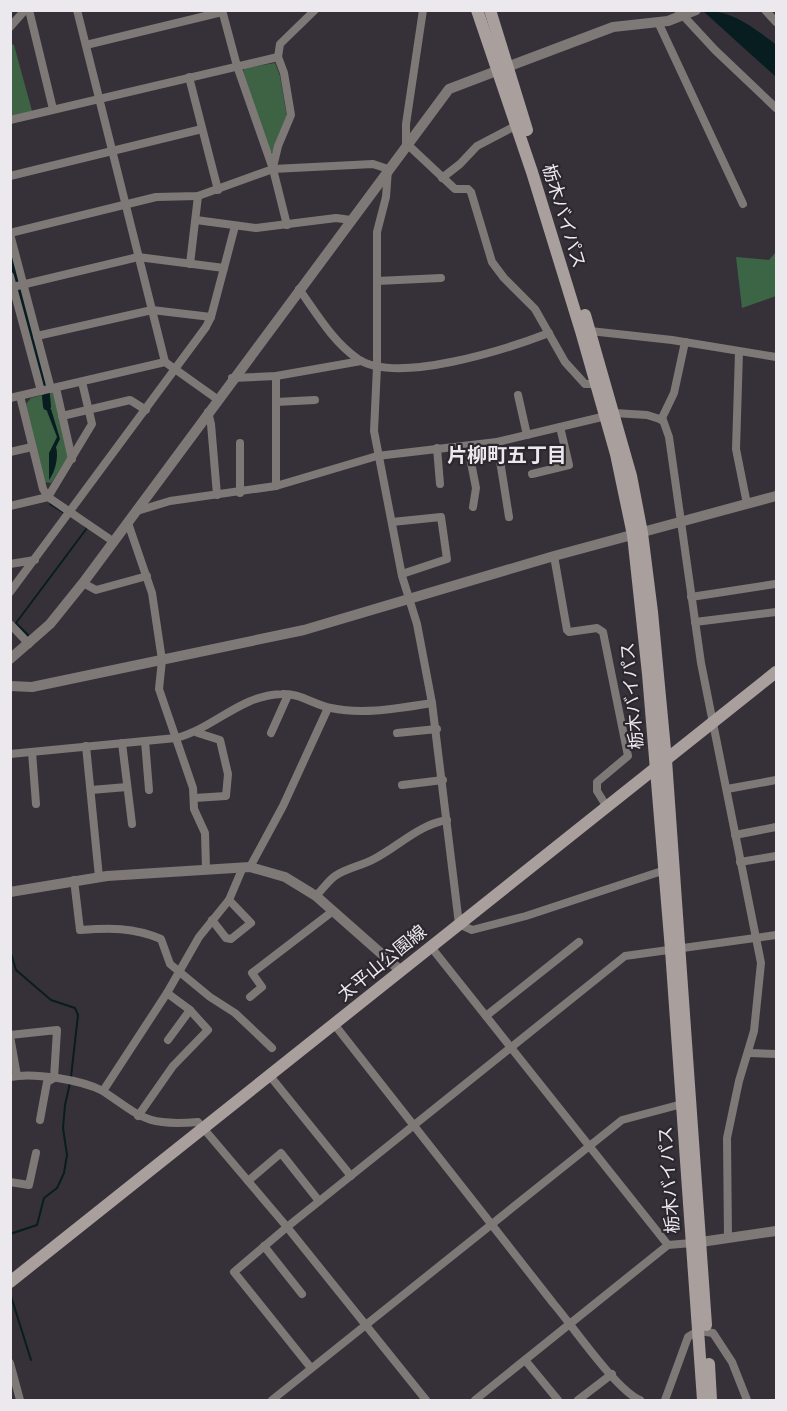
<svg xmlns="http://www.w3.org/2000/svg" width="787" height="1411" font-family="Montserrat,'Noto Sans JP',sans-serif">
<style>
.green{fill:#3d6244}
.forest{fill:#3c6545}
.water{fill:#081d20}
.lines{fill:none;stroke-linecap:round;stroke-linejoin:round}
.stream{stroke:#081d20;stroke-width:2}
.canal{stroke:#081d20;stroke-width:8}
.minor{stroke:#7e7977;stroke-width:8}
.tertiary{stroke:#7e7977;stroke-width:10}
.secondary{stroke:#a9a09d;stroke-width:12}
.labels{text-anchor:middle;stroke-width:4.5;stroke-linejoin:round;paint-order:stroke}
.street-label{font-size:18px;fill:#ece9ee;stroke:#2c272f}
.neighbourhood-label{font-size:20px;font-weight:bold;fill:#ece9ee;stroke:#2c272f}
</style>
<rect width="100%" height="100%" fill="#363139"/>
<!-- green -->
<g class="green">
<path d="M10,43L14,45L32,111L10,116Z"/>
<path d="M275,63L280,76L287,117L273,152H269L243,72L244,68Z"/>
<path d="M55,392L70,455L51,483L44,482L26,404L31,398Z"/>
</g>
<!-- forest -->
<path class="forest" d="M776,252V296L742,308L736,257L769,260Z"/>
<!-- water -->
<g class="water">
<path d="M703,11C732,10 751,26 774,43L776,46V77Z"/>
<path d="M45,406L51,409L60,439L56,447C59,457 55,472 49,480V453L57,437Z"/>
</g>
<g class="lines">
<!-- stream -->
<g class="stream">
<path d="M50,504L63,512"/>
<path d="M28,635L16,623L87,528L85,526"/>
<path d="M10,950L16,970L51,1000L75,1008L78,1015L71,1077"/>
<path d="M10,1234L37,1225L44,1198L57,1188L64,1173L67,1155L63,1128L65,1105L70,1083"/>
<path d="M10,1293L31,1360"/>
</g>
<!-- canal -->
<path class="canal" d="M10,256L45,386L47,406"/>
<!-- minor -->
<g class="minor">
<path d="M29,10L53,109"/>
<path d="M77,10L165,362"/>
<path d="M222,10L237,66L273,169L287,225"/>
<path d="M423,10L406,124V143L455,189H468L471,192L492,262L504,278L535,309L565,362L585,384H597"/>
<path d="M678,10L715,50L776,108"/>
<path d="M765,10L776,22"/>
<path d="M658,22L743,204"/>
<path d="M10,27L25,10"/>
<path d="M86,45L222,12"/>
<path d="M189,77L218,190"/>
<path d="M10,120L278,57"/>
<path d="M273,167L278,146L291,115L284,73L278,57L280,44L315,10"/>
<path d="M10,176L202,129"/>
<path d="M442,178L460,164L477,146L517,125"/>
<path d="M196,220L256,228L336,218L351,220"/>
<path d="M10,233L156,197L198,196L273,169L373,164L388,169L386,197L377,232V367L374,431L402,576L417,624L432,703L459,924L472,930L526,916L668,869"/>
<path d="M10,234L51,389"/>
<path d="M190,264L198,196"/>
<path d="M10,276L41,391"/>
<path d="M377,281L441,278"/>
<path d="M13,287L138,257L224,268L235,226"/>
<path d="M299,289C317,314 333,342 358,359C397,385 507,349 549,333"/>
<path d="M590,331L672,340L776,357"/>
<path d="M37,336L152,310L211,317"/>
<path d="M739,352L736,449L747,504"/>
<path d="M276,376V486"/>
<path d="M232,378L276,376L361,361"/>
<path d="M56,388L72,459"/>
<path d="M518,395L527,435"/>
<path d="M20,396L43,489L48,497L114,542"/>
<path d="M10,398L165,362L217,399"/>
<path d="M276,402L315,400"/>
<path d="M208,412L211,424L217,495"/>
<path d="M614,413L647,415L663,420L669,437L701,663L761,963L754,1031L739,1081L727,1138L728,1238"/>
<path d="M62,416L130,400L146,410"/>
<path d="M661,420L674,393L685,342"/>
<path d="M497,442L509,517"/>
<path d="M240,443V493"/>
<path d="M468,447L476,488L473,507"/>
<path d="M437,448L440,484"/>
<path d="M10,452L32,447"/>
<path d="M532,474L569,465L560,427"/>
<path d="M10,506L48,497L92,424L82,382"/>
<path d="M137,511L170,501L276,486L377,456L497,442L606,416"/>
<path d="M392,522L441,517L447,559L402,574"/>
<path d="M128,523L152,593L162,660L159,689L193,788L194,809L205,833L206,869"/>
<path d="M554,556L567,630L569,632L597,628L603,632L628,756L597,782V791L607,807"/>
<path d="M10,564L35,560"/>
<path d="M83,583L96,590L147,576"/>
<path d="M10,592L206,327L211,317L224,268"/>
<path d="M691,597L775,584"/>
<path d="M695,622L776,612"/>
<path d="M10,624L29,644"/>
<path d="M271,733L288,695"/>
<path d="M397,733L437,729"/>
<path d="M145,741L149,790"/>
<path d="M122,743L132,824"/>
<path d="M86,746L99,877"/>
<path d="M32,752L36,804"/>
<path d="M10,754L176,738C215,728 240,695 282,694C300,693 314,705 331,708C364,715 399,708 432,703"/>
<path d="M402,785L443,780"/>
<path d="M727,789L776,780"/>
<path d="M91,790L127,787"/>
<path d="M194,798L226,796L228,774L220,740L198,733"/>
<path d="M735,835L776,827"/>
<path d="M740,862L776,856"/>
<path d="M243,867L229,900L199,937L167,993L103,1091C144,1119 147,1126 198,1122L287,1227L234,1272L311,1368"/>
<path d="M250,867L283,806L328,708"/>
<path d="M74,880L80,930C109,928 133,927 161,939L170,964L210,997L235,1013L272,1048"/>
<path d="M316,896C322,890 328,881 335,876C346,868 361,866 374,859C399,846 418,825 447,820"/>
<path d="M212,920L226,938L231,939L251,923L229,900"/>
<path d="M431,947L668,1245L692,1243"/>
<path d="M250,997L262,987L252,973L333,911"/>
<path d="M486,1016L579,942"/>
<path d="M334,1024C408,1117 480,1210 553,1303C572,1325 616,1390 640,1400"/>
<path d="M10,1035L57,1030L54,1078L47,1082L40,1120"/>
<path d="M10,1036L17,1076"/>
<path d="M168,1040L190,1010"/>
<path d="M749,1053L776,1054"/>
<path d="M270,1076L351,1176"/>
<path d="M10,1077C34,1072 82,1080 103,1091"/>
<path d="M138,1116L173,1066L208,1030L190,1010L167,993"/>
<path d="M248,1181L281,1153L319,1201"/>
<path d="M10,1182L29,1185L36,1153"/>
<path d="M264,1246L302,1294"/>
<path d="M706,1332L713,1333L732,1362L747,1400"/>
<path d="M525,1360L558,1400"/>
<path d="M10,1363L20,1400"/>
<path d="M272,1400L622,1120L682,1104"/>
<path d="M426,1400L287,1227L625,956L776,935"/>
<path d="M475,1400L668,1245"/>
<path d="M578,1400L612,1374"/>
<path d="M665,1400L688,1337L698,1331"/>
</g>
<!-- tertiary -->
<g class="tertiary">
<path d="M10,659L50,624L83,583L449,89L613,27L668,21L696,10"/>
<path d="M10,686L32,687L304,630L554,556L776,496"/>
<path d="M10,892L107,876L250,867L285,877L316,896L401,971"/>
<path d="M694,1243L776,1231"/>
</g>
<!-- secondary -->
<g class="secondary">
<path d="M477,10L532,172L581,331L616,454L633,535L648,674L671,950L703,1400"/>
<path d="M490,10L527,130"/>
<path d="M585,315L631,476L642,533L652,612L666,760L706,1325"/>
<path d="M10,1282L776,672"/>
<path d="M709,1364L711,1400"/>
</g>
</g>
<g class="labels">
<!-- street labels -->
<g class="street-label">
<text transform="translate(564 216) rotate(73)" y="6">栃木バイパス</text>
<text transform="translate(632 696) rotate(-95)" y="6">栃木バイパス</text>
<text transform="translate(382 963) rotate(-39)" y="6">太平山公園線</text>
<text transform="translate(669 1180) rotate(-94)" y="6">栃木バイパス</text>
</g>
<!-- neighbourhood labels -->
<g class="neighbourhood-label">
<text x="507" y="462">片柳町五丁目</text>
</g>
</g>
<!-- border -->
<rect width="787" height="1411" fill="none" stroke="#ece9ee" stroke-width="24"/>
</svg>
